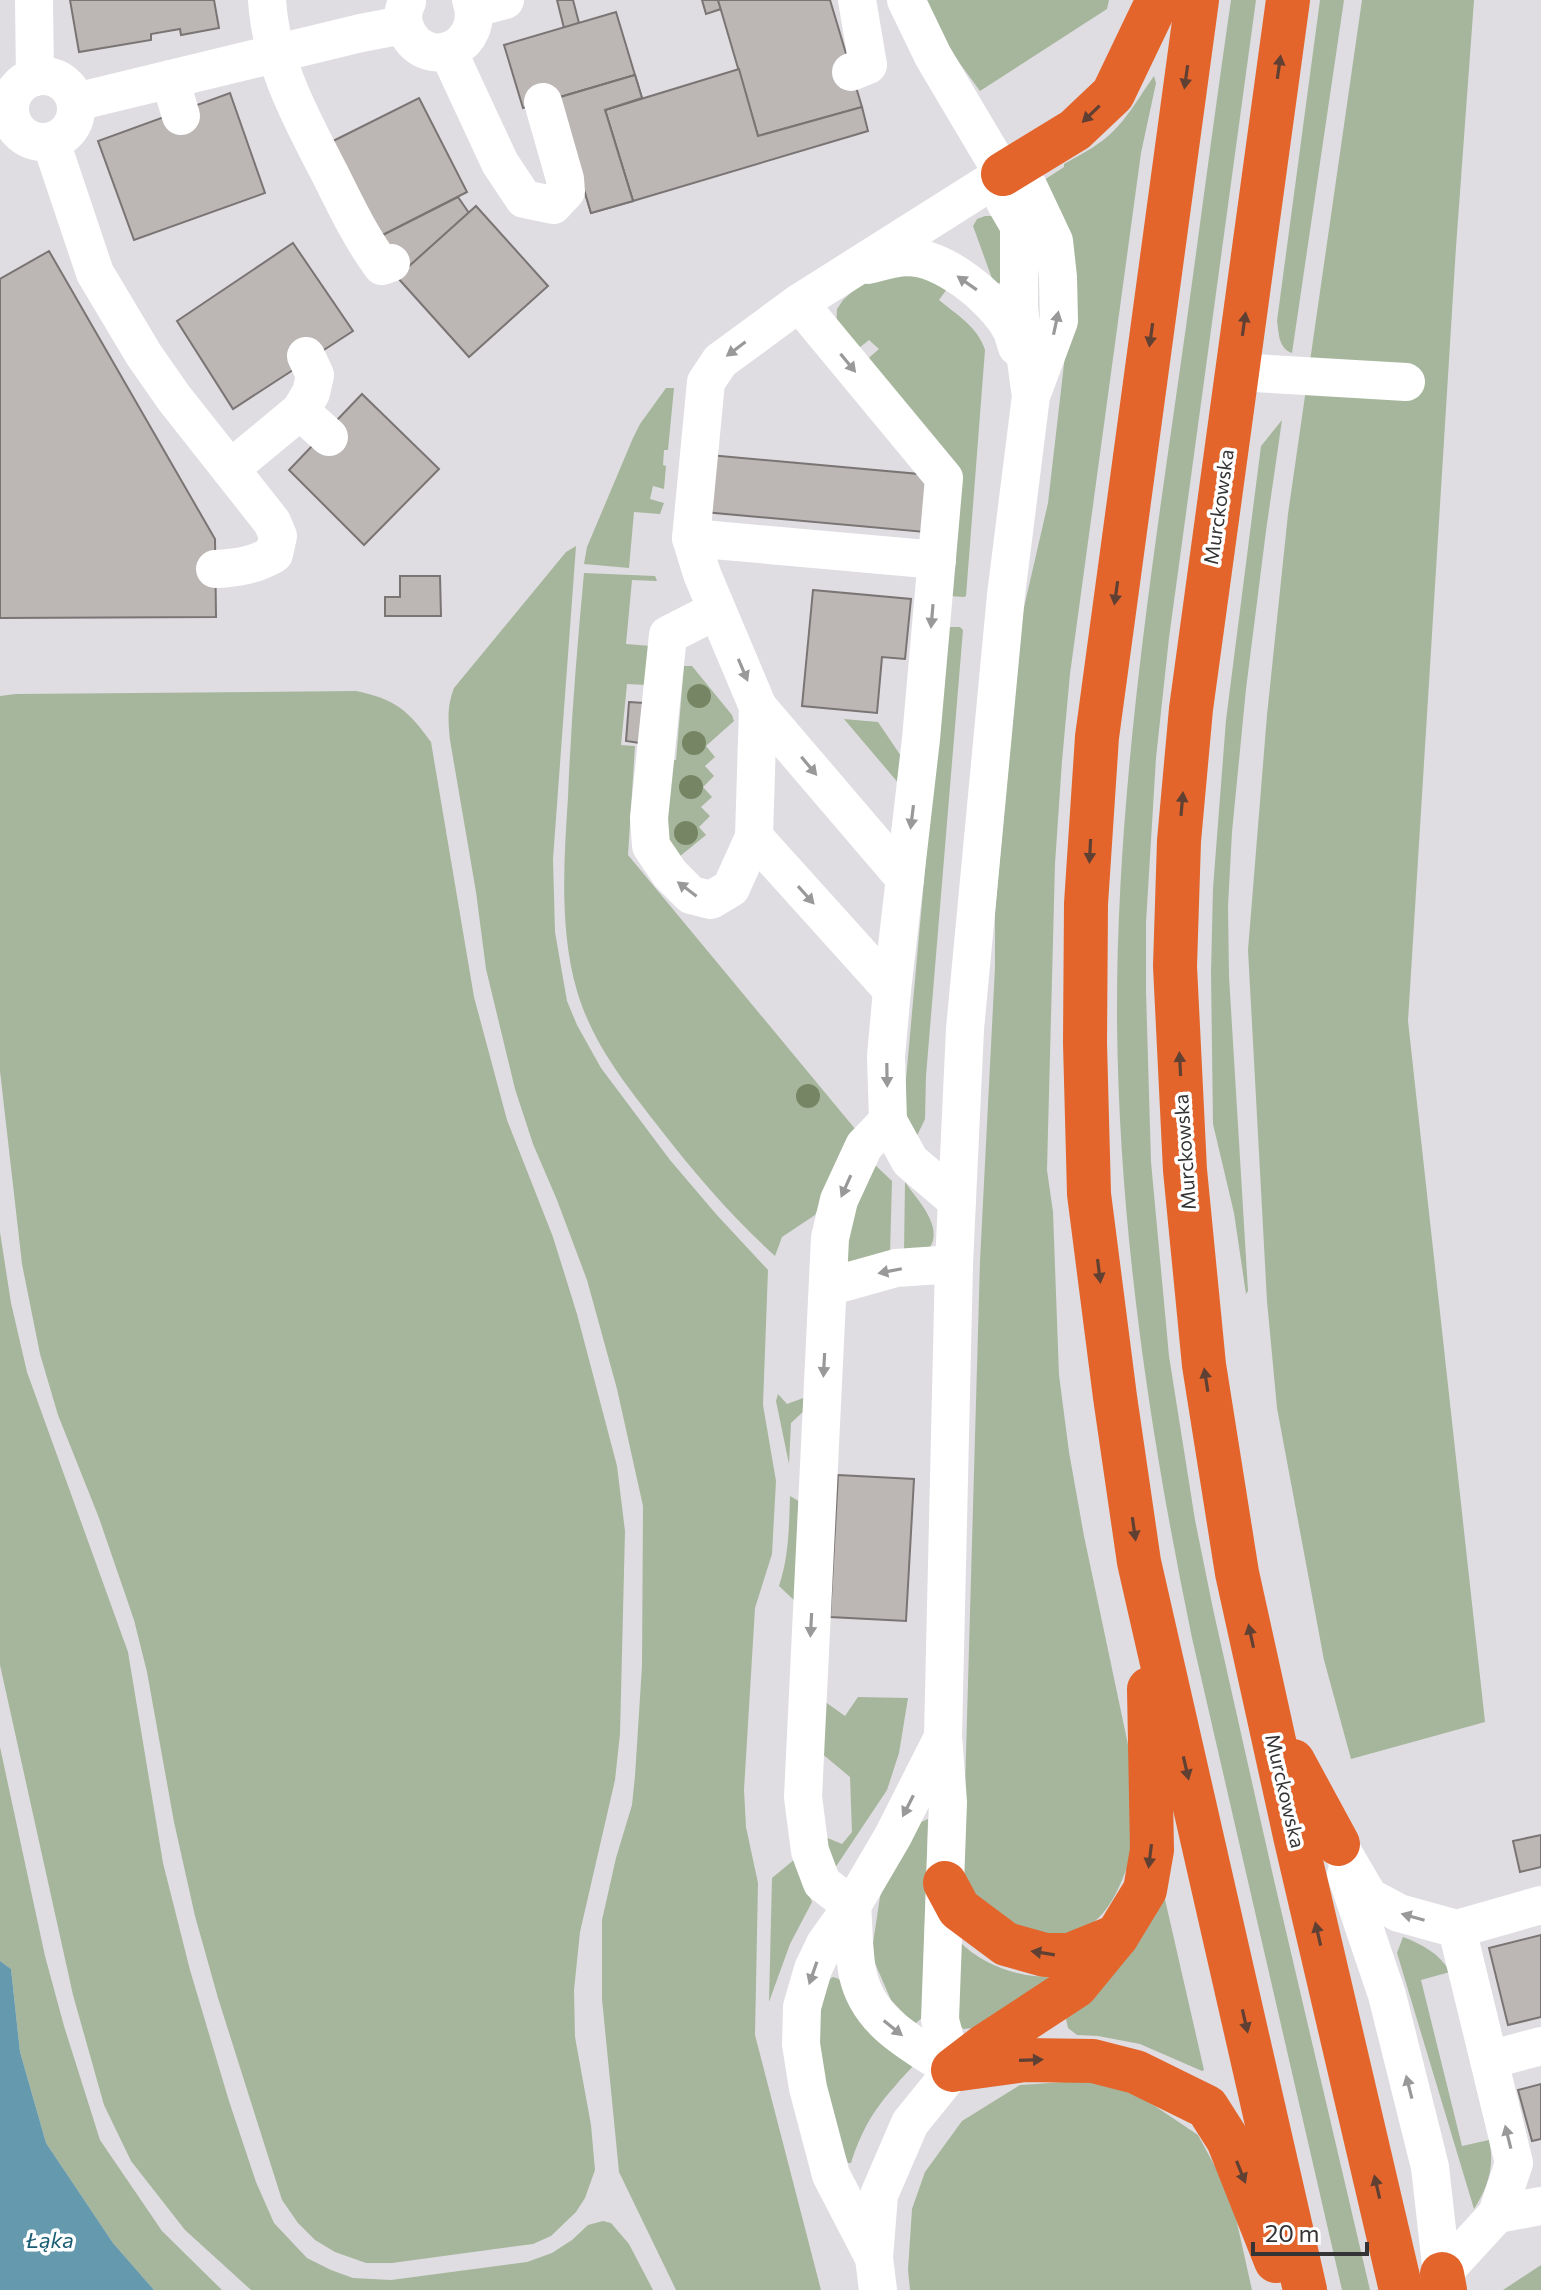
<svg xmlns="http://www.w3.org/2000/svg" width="1541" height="2290" font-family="Commissioner,sans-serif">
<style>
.green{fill:#a6b69c}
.water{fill:#6599ae}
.building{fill:#bcb6b5;stroke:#7a7574;stroke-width:2}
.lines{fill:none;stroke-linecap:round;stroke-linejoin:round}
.minor{stroke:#fff;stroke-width:38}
.highway{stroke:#e3652c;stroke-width:44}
.tree{fill:#768665}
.oneway{fill:#604033}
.oneway2{fill:#9a999a}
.labels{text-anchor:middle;stroke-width:7;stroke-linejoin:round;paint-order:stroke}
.street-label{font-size:20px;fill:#343335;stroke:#fff}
.water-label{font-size:22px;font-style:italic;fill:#195c74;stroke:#fff}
</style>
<rect width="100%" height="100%" fill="#dfdde1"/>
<!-- green -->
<g class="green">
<path d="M924,0H1109L1107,9L980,91L917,5Z"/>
<path d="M1231,0H1256L1169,638L1156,758L1146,923V991L1151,1162L1169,1356L1195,1520L1213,1609L1274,1880L1370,2290H1342L1192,1638C1150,1435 1119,1229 1117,1022C1116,817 1145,613 1174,411C1194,274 1211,137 1231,0Z"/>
<path d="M1320,0H1344L1292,353C1278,348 1279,333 1277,321Z"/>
<path d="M1362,0H1474L1456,247L1408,1021L1485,1722L1351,1759L1324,1660L1277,1408L1267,1301L1248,950L1267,715L1288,514Z"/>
<path d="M1154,76L1156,83L1141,153L1070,674L1062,761L1055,864L1047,1170L1053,1212L1059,1375L1069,1452L1084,1536L1130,1754V1870H1126C1114,1902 1097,1933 1059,1936C1046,1938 1013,1927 998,1924L965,1881L963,1859L980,1261L995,967V913L1022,616L1048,503L1073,286L1044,180L1064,167V164C1076,157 1090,150 1102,141C1125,124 1138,98 1154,76Z"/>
<path d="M985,216H994L1001,220L1005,282L994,284L973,226L977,219Z"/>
<path d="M888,275L923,277L947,289L939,300C957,315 978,327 985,350L966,596L964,597L949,596L958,492L863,363L879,349L869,340L854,352L836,327L837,309L843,300L864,281Z"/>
<path d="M666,388H674L668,450H664L663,465L666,466L664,489L653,486L650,499L664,503L660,514L634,512L629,568L584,564L587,547L633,438L640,424Z"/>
<path d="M1282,420L1266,531L1246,689L1232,832L1228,906L1229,976L1248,1291L1246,1294L1234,1213L1213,1124L1211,973L1213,888L1226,720L1261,446Z"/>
<path d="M576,546L553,859L555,932L567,1001L577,1025L601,1068L670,1160L716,1214L768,1270L763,1405L776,1481L772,1554L755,1608L744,1790L746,1827L758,1883L755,2035L821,2290H676L619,2172L602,1999V1920L616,1858L632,1805L635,1776L642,1666L643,1506L617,1389L587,1280L557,1200L533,1144L515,1089L486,969L476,892L450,740C448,721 447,706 454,688L566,552Z"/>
<path d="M584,573L655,576L657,581L632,580L626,644L651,646L646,685L627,684L621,745L635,746L628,855L856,1130L815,1215L782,1237L775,1256C733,1218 696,1175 661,1130C627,1086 593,1045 577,991C559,929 564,860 568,797C571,722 577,647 584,573Z"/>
<path d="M947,627H960L963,630L926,1076L925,1119L915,1140L906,1125L904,1101Z"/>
<path d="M684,666H692L732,715L734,721L706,746L715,757L705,766L714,776L703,787L712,797L701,807L710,816L699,827L706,835L679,857L664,841L668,760H676Z"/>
<path d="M356,691C395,699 408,710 431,742L474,997L507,1120L553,1237L577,1314L617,1466L625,1531L620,1734L615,1780L580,1932L574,1990L575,2037L591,2125L595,2170L585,2198L576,2212L551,2236L533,2244L392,2263H366L335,2252L315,2240L298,2223L282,2200L218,1998L195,1916L174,1822L147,1672L134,1620L99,1518L58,1415L40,1354L22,1264L0,1071V696L16,694Z"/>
<path d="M844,719L878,722L903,759L900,785Z"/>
<path d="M873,1163L892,1181L890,1254L845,1265L852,1205Z"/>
<path d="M905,1182C917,1200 945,1227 929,1249L904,1251Z"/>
<path d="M0,1232L11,1303L27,1372L128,1652L163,1863L190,1970L229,2101L256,2182L274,2223L307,2258L331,2270L353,2278L391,2280L527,2262L552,2253L572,2240L588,2225L603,2221L611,2223L629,2244L653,2290H251L185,2230L131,2161L104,2105L73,1995L0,1665Z"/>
<path d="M778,1394L787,1404L806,1397L807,1408L791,1423L789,1464L776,1401Z"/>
<path d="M790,1496L802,1503L797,1603L779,1586C789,1556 789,1527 790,1496Z"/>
<path d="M858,1697L908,1698L899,1753L887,1790L833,1871L823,1836L842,1844L852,1832L850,1777L820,1752L824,1701L845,1716Z"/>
<path d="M0,1747L45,1956L64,2026L100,2140L162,2231L222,2290H154L113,2243L46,2143L20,2052L11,1969L0,1961Z"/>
<path d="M928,1819L922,2018L916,2023L911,2021L891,2000L874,1961L873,1943L880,1897L888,1872L921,1822Z"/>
<path d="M795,1859L812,1902L790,1944L769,2002L772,1878Z"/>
<path d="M1164,1895L1204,2070L1202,2071L1140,2044L1098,2036L1077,2035L1068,2028L1066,2019Z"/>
<path d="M1403,1937C1422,1944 1440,1954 1450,1972L1421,1980L1462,2146L1489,2140C1495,2166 1488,2187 1474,2209L1397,1953Z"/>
<path d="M959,1941C984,1967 1021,1978 1057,1977L974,2028L963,2029L957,2021Z"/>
<path d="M833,1977L839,1979L913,2066C908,2072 901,2078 896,2085C873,2110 861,2132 851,2163H848C833,2120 813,2054 821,2009C822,1999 827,1989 830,1979Z"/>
<path d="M1095,2080L1140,2096L1198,2135L1231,2196L1252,2290H910L908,2270L912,2209L925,2172L962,2121L1020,2085Z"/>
<path d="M1541,2265V2290H1503Z"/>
</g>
<!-- water -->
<path class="water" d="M0,1961L11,1969L20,2052L46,2143L113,2243L154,2290H0Z"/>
<!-- building -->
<g class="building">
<path d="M70,0H214L219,28L181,35L180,29L151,34V40L79,52Z"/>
<path d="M557,0H573L579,23L564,28Z"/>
<path d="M702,0H718L721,9L706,14Z"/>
<path d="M718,0H830L862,107L758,136Z"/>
<path d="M616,12L635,75L523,108L504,45Z"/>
<path d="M739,69L758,136L862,107L868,131L633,201L605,110Z"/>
<path d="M635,75L642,98L605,110L633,201L591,213L557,98Z"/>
<path d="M635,75L642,98L605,110L633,201L591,213L557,98Z"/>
<path d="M230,93L265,193L134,240L98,141Z"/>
<path d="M419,98L467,192L373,240L323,146Z"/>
<path d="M458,197L469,213L399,275L375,239Z"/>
<path d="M476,206L548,286L469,357L397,277Z"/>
<path d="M293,243L353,331L233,409L177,321Z"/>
<path d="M49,251L215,539L216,617L0,618V279Z"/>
<path d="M362,394L439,469L364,545L289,470Z"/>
<path d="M709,455L930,475L925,532L704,512Z"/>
<path d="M400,576H440L441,616H385V597H400Z"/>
<path d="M813,590L911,599L905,659L882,657L877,713L802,706Z"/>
<path d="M629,702L644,703L640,743L626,741Z"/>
<path d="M838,1475L914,1479L906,1621L830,1617Z"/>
<path d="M1541,1835V1867L1520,1872L1513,1841Z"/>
<path d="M1541,1935V2017L1508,2025L1489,1948Z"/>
<path d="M1541,2084V2139L1532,2141L1518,2090Z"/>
</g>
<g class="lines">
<!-- minor -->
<g class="minor">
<path d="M34,0L35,77"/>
<path d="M267,0C271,64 301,118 330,174C346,206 361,238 382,266L391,263"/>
<path d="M906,0L933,56L1003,174L1005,202L1019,226V308L1030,390"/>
<path d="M407,2C402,11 402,22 407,32C429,74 487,45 471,0"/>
<path d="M474,8L505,0"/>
<path d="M448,51L500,163L524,199L553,205L566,191L565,179L543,102"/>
<path d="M851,72L868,65L857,0"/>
<circle cx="43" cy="109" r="33"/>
<path d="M170,79L181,116"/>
<path d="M76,102L361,33L403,25"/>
<path d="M51,142L95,273L144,355L174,398L272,522L278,536L274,554C255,565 238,568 215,569"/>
<path d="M868,265C879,262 893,258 905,257C943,256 994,298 1011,329C1014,335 1015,342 1017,347"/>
<path d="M799,303L944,478L921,739L892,990L886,1056L888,1121L910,1161L957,1201"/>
<path d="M1237,372L1406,382"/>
<path d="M300,411L329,437"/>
<path d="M230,469L300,411L311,393L315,375L306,356"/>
<path d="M691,538L937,560"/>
<path d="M717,610L668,635L649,818L651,846L670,874L691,895L711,900L731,888L754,837L758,707L702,574L691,538L706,382L720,361L799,303L1003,174"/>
<path d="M758,707L905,879"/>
<path d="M754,837L892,990"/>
<path d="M888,1121L864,1146L839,1200L830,1238L803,1797L810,1851L822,1883L852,1906C854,1929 853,1953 858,1975C869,2024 915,2045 953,2070"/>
<path d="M828,1287L896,1268L954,1264"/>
<path d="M1338,1844L1369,1897L1399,1913L1457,1929L1514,2163L1497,2214L1442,2274"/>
<path d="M1346,1874L1387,1995L1430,2167L1442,2274"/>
<path d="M1457,1929L1541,1905"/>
<path d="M1489,2060L1541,2046"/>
<path d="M953,2070L940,2020L948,1802L943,1736L954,1264L965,1029L1006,595L1031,396L1059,321L1058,277L1054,241L1029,188L1003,174"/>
<path d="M1497,2214L1541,2206"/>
<path d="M874,2258L831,2175L808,2088L801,2044L802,2007L813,1969L825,1944L852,1906L893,1836L942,1739"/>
<path d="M878,2290L874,2258L879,2195L910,2123L953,2070"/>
</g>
<!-- highway -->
<g class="highway">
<path d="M1197,0L1097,737L1086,904L1085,1043L1089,1194L1115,1397L1139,1562L1305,2290"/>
<path d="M1288,0L1191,709L1179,841L1175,966L1185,1170L1204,1365L1237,1573L1295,1836L1401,2290"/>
<path d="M1003,174L1075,130L1113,94L1158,0"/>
<path d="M1293,1761L1338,1844"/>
<path d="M945,1883L959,1909L1006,1944L1045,1955H1070L1117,1936"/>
<path d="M960,2069L1025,2060L1093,2061L1136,2072L1207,2107L1228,2140L1276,2261"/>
<path d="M953,2070L983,2047L1076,1986L1117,1936L1145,1890L1152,1850L1149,1689"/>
<path d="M1442,2274L1445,2290"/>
</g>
</g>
<!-- trees -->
<g class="tree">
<circle cx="699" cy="696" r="12"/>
<circle cx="694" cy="743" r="12"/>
<circle cx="691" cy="787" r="12"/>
<circle cx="686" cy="833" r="12"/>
<circle cx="808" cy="1096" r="12"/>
</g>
<!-- one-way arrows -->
<defs><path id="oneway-solid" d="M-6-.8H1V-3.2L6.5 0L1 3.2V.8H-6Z" transform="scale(2)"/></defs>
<g class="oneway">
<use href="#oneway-solid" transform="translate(1279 67) rotate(-82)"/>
<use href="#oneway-solid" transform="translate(1186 77) rotate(98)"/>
<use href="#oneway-solid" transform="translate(1091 114) rotate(136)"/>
<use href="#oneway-solid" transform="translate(1244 324) rotate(-82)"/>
<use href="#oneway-solid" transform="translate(1151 335) rotate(98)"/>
<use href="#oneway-solid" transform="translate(1116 593) rotate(98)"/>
<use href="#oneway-solid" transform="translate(1182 804) rotate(-85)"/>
<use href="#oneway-solid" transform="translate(1090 851) rotate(93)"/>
<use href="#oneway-solid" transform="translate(1180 1064) rotate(-93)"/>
<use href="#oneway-solid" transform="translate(1099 1271) rotate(83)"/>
<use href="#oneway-solid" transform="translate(1206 1380) rotate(-99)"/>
<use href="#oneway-solid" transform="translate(1134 1529) rotate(82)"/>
<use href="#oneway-solid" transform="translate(1251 1636) rotate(-102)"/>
<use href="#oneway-solid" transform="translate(1186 1768) rotate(77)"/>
<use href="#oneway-solid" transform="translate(1150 1856) rotate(97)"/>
<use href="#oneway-solid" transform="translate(1318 1934) rotate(-103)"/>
<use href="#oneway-solid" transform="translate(1043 1953) rotate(-171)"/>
<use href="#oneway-solid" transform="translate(1245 2021) rotate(77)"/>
<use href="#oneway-solid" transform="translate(1031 2060) rotate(-2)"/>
<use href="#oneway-solid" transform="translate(1241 2172) rotate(68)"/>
<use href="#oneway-solid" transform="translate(1377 2187) rotate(-103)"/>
</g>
<g class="oneway2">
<use href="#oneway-solid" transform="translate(967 283) rotate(-145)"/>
<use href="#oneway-solid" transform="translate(1056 323) rotate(-78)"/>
<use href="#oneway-solid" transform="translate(736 349) rotate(143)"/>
<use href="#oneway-solid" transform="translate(848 363) rotate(51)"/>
<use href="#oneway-solid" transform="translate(932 616) rotate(95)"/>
<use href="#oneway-solid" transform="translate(743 670) rotate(67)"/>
<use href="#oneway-solid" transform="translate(809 766) rotate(50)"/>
<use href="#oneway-solid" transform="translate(912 817) rotate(97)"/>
<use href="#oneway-solid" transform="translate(687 889) rotate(-143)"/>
<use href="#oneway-solid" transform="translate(806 895) rotate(48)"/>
<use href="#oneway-solid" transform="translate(887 1075) rotate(89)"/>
<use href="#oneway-solid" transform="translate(846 1186) rotate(114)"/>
<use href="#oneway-solid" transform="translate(890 1271) rotate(169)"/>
<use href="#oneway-solid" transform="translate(824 1365) rotate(93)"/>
<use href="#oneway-solid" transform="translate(811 1625) rotate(93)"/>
<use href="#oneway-solid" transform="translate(908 1806) rotate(117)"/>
<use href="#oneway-solid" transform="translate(1413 1917) rotate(-164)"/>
<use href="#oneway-solid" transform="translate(813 1973) rotate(109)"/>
<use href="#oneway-solid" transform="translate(893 2028) rotate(39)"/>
<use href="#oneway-solid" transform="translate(1409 2087) rotate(-104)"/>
<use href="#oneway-solid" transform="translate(1508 2137) rotate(-104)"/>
</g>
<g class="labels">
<!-- street labels -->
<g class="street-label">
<text transform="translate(1219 507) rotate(-82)" y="7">Murckowska</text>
<text transform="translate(1185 1152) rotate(-94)" y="7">Murckowska</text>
<text transform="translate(1285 1791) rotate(77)" y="7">Murckowska</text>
</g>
<!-- water labels -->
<g class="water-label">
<text x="50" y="2248">Łąka</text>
</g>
</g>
<!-- scale -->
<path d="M1253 2242v12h114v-12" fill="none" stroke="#343335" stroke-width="4"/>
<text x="1265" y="2242" font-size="24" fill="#343335" stroke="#ffffff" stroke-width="6" paint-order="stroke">20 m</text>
</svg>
